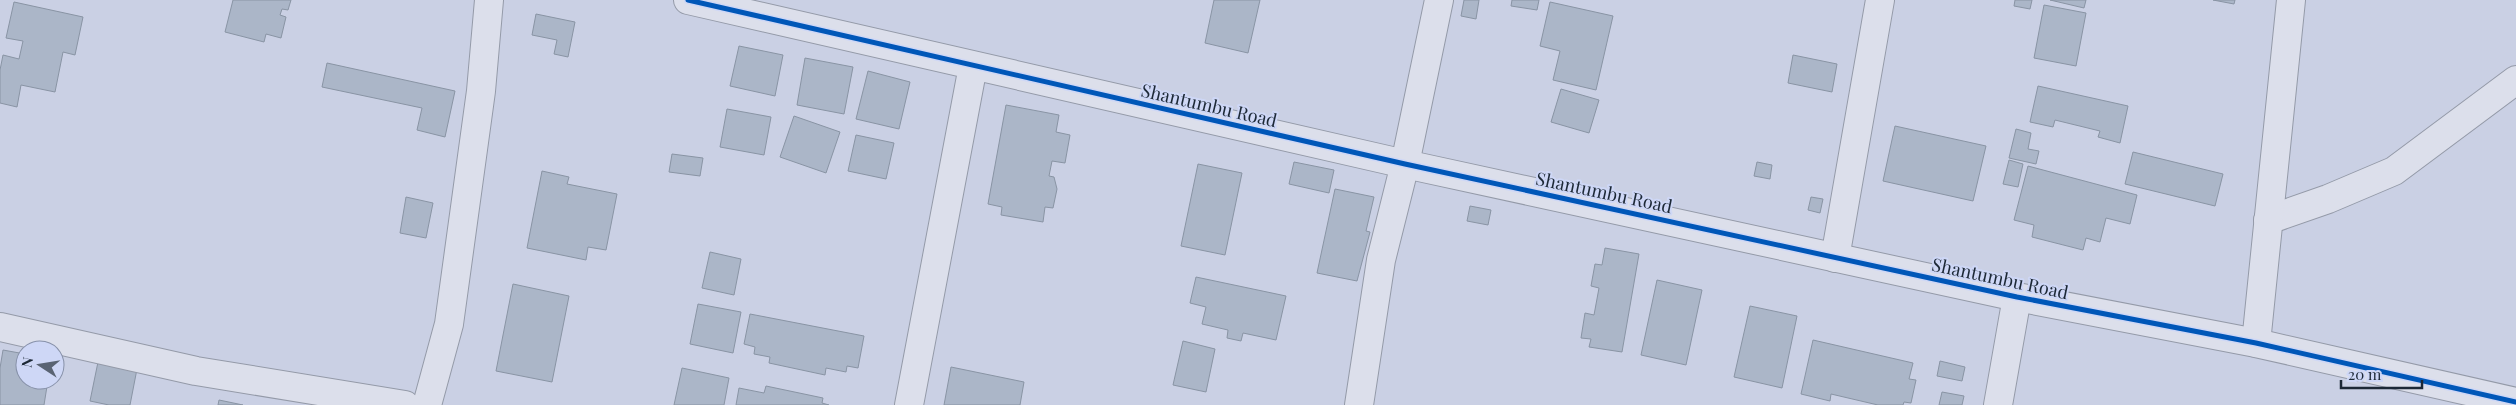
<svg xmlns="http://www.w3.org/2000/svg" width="2516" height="405" font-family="'Playfair Display',serif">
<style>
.building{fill:#abb6c8;stroke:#8994a4}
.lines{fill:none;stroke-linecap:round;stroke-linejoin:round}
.minor-casing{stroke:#949aa8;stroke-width:30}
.minor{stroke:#dcdfeb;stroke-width:28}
.cycleway-casing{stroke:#ced7f6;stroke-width:8}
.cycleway{stroke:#0057b8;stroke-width:5}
.labels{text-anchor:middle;stroke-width:4;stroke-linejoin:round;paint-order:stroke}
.street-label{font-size:18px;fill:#1c2836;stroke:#ced7f6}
</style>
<rect width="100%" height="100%" fill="#cad0e4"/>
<!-- building -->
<g class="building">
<path d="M233,0H291L288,10L282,9L280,15L286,17L281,38L266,34L264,42L225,32Z"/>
<path d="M1214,0H1260L1248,53L1205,43Z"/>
<path d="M1464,0H1479L1476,19L1461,16Z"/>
<path d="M1512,0H1539L1537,10L1511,6Z"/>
<path d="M2015,0H2032L2030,9L2014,6Z"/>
<path d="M2050,0H2086L2084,8Z"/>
<path d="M2213,0H2235L2234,4Z"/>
<path d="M14,2L83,17L75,55L63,52L55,92L21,85L17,107L0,103V70L3,55L19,59L23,41L6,38Z"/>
<path d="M1550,2L1613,16L1596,90L1553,80L1560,51L1540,46Z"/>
<path d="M2044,5L2086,13L2076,66L2034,58Z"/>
<path d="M536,14L575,22L568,57L554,54L557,40L532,35Z"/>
<path d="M739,46L783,55L775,96L730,86Z"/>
<path d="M1793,55L1837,64L1832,92L1788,83Z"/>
<path d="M805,58L853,67L844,114L797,105Z"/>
<path d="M327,63L455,91L445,137L417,130L422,108L322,87Z"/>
<path d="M868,71L910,82L899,129L856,119Z"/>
<path d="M2038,86L2128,106L2120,143L2098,137L2100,131L2055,120L2053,127L2030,122Z"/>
<path d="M1561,89L1599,100L1589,133L1551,122Z"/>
<path d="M1006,105L1059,115L1056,132L1070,135L1065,163L1052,161L1049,176L1054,177L1057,189L1053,208L1045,207L1043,222L1001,215L1002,207L988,204Z"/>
<path d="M727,109L771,117L764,155L720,147Z"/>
<path d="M794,116L840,132L826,173L780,157Z"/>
<path d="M1895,126L1986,146L1973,201L1883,181Z"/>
<path d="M2016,129L2031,133L2028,149L2039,151L2036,164L2009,158Z"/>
<path d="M856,135L894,143L886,179L848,171Z"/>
<path d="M2133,152L2223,174L2215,206L2125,184Z"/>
<path d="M672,154L703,158L700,176L669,172Z"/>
<path d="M2009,160L2023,164L2018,187L2003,184Z"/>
<path d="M1294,162L1334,170L1329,193L1289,184Z"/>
<path d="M1757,162L1772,165L1770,179L1754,176Z"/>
<path d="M1198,164L1242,173L1225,255L1181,246Z"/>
<path d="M2028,166L2137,195L2130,224L2106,218L2100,242L2086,238L2083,250L2032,237L2034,225L2014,220Z"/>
<path d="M542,171L569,177L567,184L617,194L606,250L588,247L586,260L527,248Z"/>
<path d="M1335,189L1374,197L1366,231L1370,232L1357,281L1317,273Z"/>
<path d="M406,197L433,203L426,238L400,233Z"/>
<path d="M1811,197L1823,199L1820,213L1808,210Z"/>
<path d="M1470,206L1491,210L1488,225L1467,221Z"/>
<path d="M1605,248L1639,254L1622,352L1589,347L1591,339L1581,338L1585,313L1594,315L1599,288L1591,286L1595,264L1602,265Z"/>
<path d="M710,252L741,259L734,295L702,288Z"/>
<path d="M1196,277L1286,296L1276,340L1243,333L1241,341L1227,338L1228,330L1202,324L1206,307L1190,303Z"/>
<path d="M1657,280L1702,290L1686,365L1641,355Z"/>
<path d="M513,284L569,296L552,382L496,371Z"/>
<path d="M698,304L741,312L733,353L690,344Z"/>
<path d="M1750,306L1797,316L1782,388L1734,377Z"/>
<path d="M750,314L864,336L858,368L847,366L846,372L826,368L825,375L769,363L770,357L754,354L755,347L744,344Z"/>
<path d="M1813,340L1913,363L1909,379L1916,380L1911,403L1904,402L1903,405H1878L1831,394L1830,401L1801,394Z"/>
<path d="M1183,341L1215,349L1206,392L1173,385Z"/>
<path d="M3,350L25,354V380H48L44,405H0V368Z"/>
<path d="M1940,361L1965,367L1962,381L1937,376Z"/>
<path d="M98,362L137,369L130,405H109L90,401Z"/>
<path d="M951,367L1024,382L1020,405H944Z"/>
<path d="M682,368L729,378L724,405H674Z"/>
<path d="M766,386L823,398L822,403L829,405H736L739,388L764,393Z"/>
<path d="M1942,392L1964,396L1962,405H1939Z"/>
<path d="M219,400L243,405H218Z"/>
</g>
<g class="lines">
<!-- minor casing -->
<g class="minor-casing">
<g id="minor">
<path d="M688,0L1405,164L2017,297L2256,343L2516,402"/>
<path d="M2268,220L2328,199L2394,171L2516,80"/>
<path d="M1835,258L1880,0"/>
<path d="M0,327L196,371L405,405"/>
<path d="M2256,343L2291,0"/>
<path d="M427,405L449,324L481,91L489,0"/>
<path d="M909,405L973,66"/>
<path d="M1359,405L1381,260L1405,164L1439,0"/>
<path d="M1998,405L2017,297"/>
</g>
</g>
<!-- minor -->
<use href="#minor" class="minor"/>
<!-- cycleway casing -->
<g class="cycleway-casing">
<path id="cycleway" d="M688,0L1405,164L2017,297L2256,343L2516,402"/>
</g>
<!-- cycleway -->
<use href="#cycleway" class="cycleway"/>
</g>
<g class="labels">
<!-- street labels -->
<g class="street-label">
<text transform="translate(1209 106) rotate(13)" y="6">Shantumbu Road</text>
<text transform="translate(1604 193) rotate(12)" y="6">Shantumbu Road</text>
<text transform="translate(2000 279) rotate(12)" y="6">Shantumbu Road</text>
</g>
</g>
<!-- north arrow -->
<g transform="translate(40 365) rotate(282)"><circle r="24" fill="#ced7f6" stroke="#8791a9"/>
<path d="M0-4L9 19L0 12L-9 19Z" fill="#596373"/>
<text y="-8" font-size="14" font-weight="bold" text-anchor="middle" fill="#1c2836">N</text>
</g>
<!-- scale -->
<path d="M2341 380v8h81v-8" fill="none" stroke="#1c2836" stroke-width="2.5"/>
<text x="2348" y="380" font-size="15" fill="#1c2836" stroke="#ced7f6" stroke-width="4" paint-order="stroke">20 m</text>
</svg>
